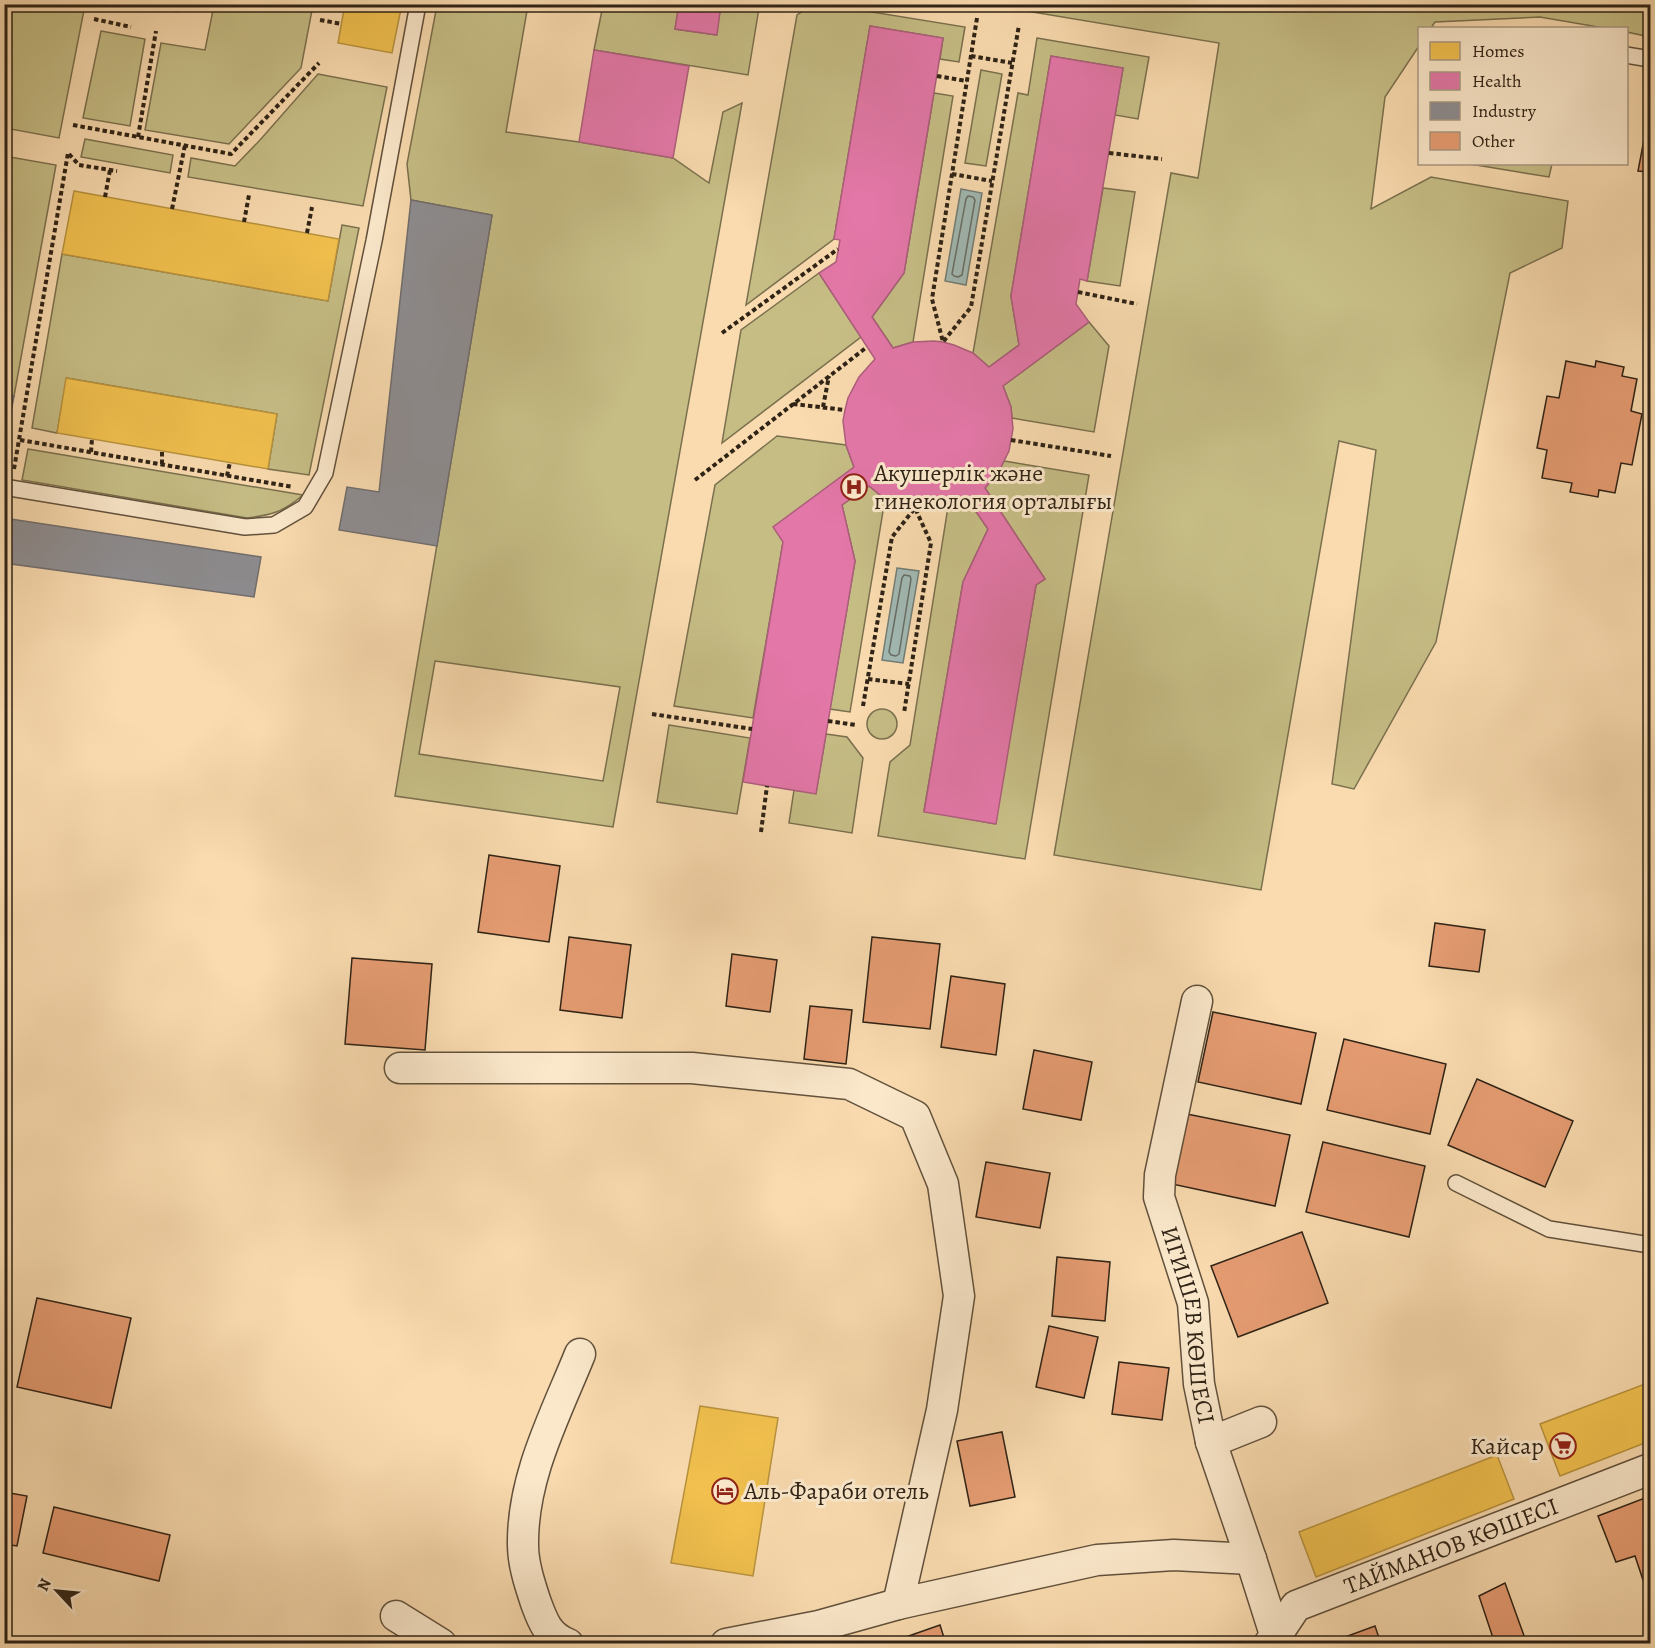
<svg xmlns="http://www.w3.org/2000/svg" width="1655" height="1648" font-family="Alegreya,serif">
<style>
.green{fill:#c6bd85;stroke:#7a704e;stroke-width:1.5;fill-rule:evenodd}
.water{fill:#a1b9b4;stroke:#737d75;stroke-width:1.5}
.homes{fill:#f2c14e;stroke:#b8923d;stroke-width:1.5}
.health{fill:#e377a8;stroke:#ad5e7c;stroke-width:1.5}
.industry{fill:#8d8d92;stroke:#716d6d;stroke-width:1.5}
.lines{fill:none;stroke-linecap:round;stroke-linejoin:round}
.shore{stroke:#686e65;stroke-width:1.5}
.building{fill:#e69c72;stroke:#2f2316;stroke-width:1.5}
.lane-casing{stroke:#62513c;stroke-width:18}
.street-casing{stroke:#62513c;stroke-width:33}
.path{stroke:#2f2316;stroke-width:4;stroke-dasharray:4.5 3;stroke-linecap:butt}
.lane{stroke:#fbe8cb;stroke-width:15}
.street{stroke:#fbe8cb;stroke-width:30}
.labels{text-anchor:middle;stroke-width:6;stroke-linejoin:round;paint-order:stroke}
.poi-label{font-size:24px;fill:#2f2316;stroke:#fbe8cb;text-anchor:start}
.street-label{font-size:24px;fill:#2f2316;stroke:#fbe8cb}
</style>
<rect width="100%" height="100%" fill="#f9dbaf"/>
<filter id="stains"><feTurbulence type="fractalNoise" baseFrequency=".00333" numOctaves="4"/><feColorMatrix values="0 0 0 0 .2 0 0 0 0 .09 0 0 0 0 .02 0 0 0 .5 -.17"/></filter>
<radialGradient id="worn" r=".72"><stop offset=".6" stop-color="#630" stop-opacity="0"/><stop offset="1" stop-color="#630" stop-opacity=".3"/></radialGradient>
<!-- green -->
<g class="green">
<path d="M4,5H85L59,138L5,128Z"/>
<path d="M214,5H313L301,68L229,144L145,130L161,43L205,50Z"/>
<path d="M437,5H528L506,132L579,142L673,158L709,183L723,112L742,103L613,827L395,796L492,215L411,200L407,164ZM435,661L620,687L603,781L419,754Z"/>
<path d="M603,5H679L675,29L716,35L721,5L759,8L748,75L594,50Z"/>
<path d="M812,5H829L965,27L959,62L940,59L943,38L870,26L834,239L746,305L797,15Z"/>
<path d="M990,5H1650V37L1627,32L1626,28H1604L1540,17L1435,22L1431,28H1420L1419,46L1385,97L1371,209L1431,177L1568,201L1562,248L1510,273L1436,642L1354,789L1332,784L1376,450L1339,441L1261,890L1054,855L1171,173L1198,178L1219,43Z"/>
<path d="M101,31L145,39L130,126L83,118Z"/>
<path d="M1037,38L1149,57L1138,119L1115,115L1123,68L1051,56L1011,296L1019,345L989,367L973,353L1018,93L1028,95Z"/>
<path d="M981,70L1002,74L986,166L965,163Z"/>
<path d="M318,74L387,87L363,206L188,177L191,158L235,166L260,140Z"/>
<path d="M934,93L953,96L913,342L893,348L872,317L904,273Z"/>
<path d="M85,139L173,155L170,173L81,157Z"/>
<path d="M4,156L56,165L14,396L4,394Z"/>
<path d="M1470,164H1552L1549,177Z"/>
<path d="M1103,188L1135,192L1120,286L1087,281Z"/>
<path d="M342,225L359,228L309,475L268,469L277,414L67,378L57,433L32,428L62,254L328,301Z"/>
<path d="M819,273L861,337L722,443L741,330Z"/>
<path d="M1089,322L1109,346L1094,432L1012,418L1011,407L1003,386Z"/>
<path d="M777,436L846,445L854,467L783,542L753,718L674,706L715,485Z"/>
<path d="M28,449L303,495C283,512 272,515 247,518L22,480Z"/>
<path d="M1004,461L1089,475L1025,859L878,836L890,762L910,745L948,507L968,500L988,529L963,582L924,811L995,824L1036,585L1045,579L985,488L999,471Z"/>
<path d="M869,486L885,499L850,712L830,709L855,561L842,505Z"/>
<circle cx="882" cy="724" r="15"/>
<path d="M669,725L750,738L737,814L657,802Z"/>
<path d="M826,734L847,737L863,758L852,833L789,823L794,790L816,793Z"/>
</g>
<!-- water -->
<g class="water">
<path d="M961,189L982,193L966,285L945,281Z"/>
<path d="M897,568L919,571L903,663L882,660Z"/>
</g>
<!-- homes -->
<g class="homes">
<path d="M137,4H179L177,12Z"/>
<path d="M345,4H402L392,53L338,43Z"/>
<path d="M74,191L339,239L328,301L62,254Z"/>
<path d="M66,378L277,414L268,469L57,433Z"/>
<path d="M1650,1382V1441L1560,1476L1540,1424Z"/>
<path d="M700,1406L778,1418L753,1576L671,1563Z"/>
<path d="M1497,1455L1514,1499L1316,1577L1299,1532Z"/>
</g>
<!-- health -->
<g class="health">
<path d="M679,4H721L717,35L675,29Z"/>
<path d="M870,26L943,38L904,273L872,317L893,348L913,342L934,341L943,342L954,345L973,353L989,367L1019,345L1011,296L1051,56L1123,68L1087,281L1080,279L1076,304L1089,322L1003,386L1011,407L1013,429L1009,451L999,471L985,488L1045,579L1036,585L996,824L924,812L963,582L988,529L968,500L948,507L927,510L905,507L885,499L869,486L842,505L855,561L816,794L743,782L783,542L773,527L854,467L846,445L843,421L845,410L848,398L859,377L875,359L819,273L836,262L840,240L834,239Z"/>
<path d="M594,50L689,66L673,158L579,142Z"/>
</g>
<!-- industry -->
<g class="industry">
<path d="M411,200L492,215L437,546L339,530L347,487L379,492Z"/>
<path d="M4,394L14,396L4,450Z"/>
<path d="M4,518L261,557L254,597L4,563Z"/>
</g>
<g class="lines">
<!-- shore -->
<g class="shore">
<path d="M968,196L973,197L975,200L962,275L958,277L954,276L952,274L966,199Z"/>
<path d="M904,575L910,576L911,579L899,654L896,656L891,655L889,652L902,578Z"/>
</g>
</g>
<!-- building -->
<g class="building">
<path d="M1650,108V172L1638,171Z"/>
<path d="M1566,361L1595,367L1596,361L1624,367L1622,376L1637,379L1631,411L1642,414L1632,465L1621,463L1615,493L1599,490L1598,497L1570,492L1572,483L1542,478L1547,450L1537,448L1547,396L1559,398Z"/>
<path d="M489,855L560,866L549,942L478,932Z"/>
<path d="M1435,923L1485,930L1479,972L1429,966Z"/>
<path d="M569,937L631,945L622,1018L560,1010Z"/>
<path d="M872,937L940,944L930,1029L863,1022Z"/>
<path d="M732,954L777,960L770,1012L726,1006Z"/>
<path d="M352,958L432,964L425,1050L345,1044Z"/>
<path d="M951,976L1005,984L996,1055L941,1047Z"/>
<path d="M810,1006L852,1010L846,1064L804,1059Z"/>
<path d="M1213,1012L1316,1033L1301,1104L1198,1082Z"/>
<path d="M1344,1039L1446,1064L1430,1134L1327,1110Z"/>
<path d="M1034,1050L1092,1062L1081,1120L1023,1109Z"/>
<path d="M1477,1079L1573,1121L1545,1187L1448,1145Z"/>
<path d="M1187,1114L1290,1135L1275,1206L1172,1184Z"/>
<path d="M1323,1142L1425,1166L1409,1237L1306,1212Z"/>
<path d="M986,1162L1050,1173L1040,1228L976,1217Z"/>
<path d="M1302,1232L1328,1303L1238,1337L1211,1266Z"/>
<path d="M1057,1257L1110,1262L1105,1321L1052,1316Z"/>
<path d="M37,1298L131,1318L111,1408L17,1387Z"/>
<path d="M1049,1326L1098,1337L1084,1398L1036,1387Z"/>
<path d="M1119,1362L1169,1368L1162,1420L1112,1414Z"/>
<path d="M1002,1432L1015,1497L970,1506L957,1441Z"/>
<path d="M4,1492L27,1496L17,1546L4,1544Z"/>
<path d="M1650,1496V1601L1635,1556L1616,1562L1598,1516Z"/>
<path d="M54,1507L170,1535L159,1581L43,1553Z"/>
<path d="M1505,1583L1527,1644H1495L1479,1596Z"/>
<path d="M940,1625L946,1644H886Z"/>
<path d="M1375,1626L1381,1644H1326Z"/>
</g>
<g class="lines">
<!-- lane casing -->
<g class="lane-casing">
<g id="lane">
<path d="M1626,55L1650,59"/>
<path d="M4,487L245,527L274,525L305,507L325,473L374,241L418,4"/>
<path d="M1456,1183L1549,1229L1650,1245"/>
</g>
</g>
<!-- street casing -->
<g class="street-casing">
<g id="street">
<path id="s1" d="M1197,1001L1160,1175L1159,1197L1193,1303L1199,1384L1211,1442L1251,1559L1278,1644"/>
<path d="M400,1068H692L849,1084L915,1116L943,1184L959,1296L942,1410L898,1604"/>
<path d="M1211,1442L1261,1422"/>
<path d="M396,1616L441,1644"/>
<path d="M568,1644C548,1636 543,1622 536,1603C530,1585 523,1564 523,1545C522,1477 555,1416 580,1354"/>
<path d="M726,1644L819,1626L898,1604L1097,1560L1174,1555L1251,1559"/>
<path id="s2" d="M1269,1644L1276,1636L1296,1606L1650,1469"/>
</g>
</g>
<!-- path -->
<g class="path">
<path d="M977,18L932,299L943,342L971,307L1019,25"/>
<path d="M94,19L131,27"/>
<path d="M320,20L342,24"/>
<path d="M971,56L1012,63"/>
<path d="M937,76L967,81"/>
<path d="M73,125L231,154L319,63"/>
<path d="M138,137L156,31"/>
<path d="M1109,153L1162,159"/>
<path d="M69,154L79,165L117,171"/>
<path d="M952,174L992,181"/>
<path d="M105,197L110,170"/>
<path d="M172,209L185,145"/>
<path d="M244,222L249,195"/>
<path d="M307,233L312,207"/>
<path d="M1078,292L1137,304"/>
<path d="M722,333L838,249"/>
<path d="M793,404L845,410"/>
<path d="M823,407L829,376"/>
<path d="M20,440L293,487"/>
<path d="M1011,440L1111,456"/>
<path d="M91,452L92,439"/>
<path d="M162,464V451"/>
<path d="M14,469L68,153"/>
<path d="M227,476L230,462"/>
<path d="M695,480L867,347"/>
<path d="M868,679L909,684"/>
<path d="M863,706L892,537L915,508L931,543L904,713"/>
<path d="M652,714L752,729"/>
<path d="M828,721L856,725"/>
<path d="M761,832L767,786"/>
</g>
<!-- lane -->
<use href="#lane" class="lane"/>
<!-- street -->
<use href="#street" class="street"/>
</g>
<!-- icons -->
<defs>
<g id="hospital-ring" transform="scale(1.35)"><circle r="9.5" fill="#fbe8cb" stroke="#8f2418" stroke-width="1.5"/><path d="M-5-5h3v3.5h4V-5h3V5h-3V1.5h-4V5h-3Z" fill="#8f2418"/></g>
<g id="supermarket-ring" transform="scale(1.35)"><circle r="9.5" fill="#fbe8cb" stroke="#8f2418" stroke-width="1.5"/><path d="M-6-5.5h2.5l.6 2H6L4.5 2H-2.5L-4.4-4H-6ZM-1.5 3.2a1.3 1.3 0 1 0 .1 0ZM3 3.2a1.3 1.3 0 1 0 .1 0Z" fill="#8f2418"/></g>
<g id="hotel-ring" transform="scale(1.35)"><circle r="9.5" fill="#fbe8cb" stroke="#8f2418" stroke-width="1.5"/><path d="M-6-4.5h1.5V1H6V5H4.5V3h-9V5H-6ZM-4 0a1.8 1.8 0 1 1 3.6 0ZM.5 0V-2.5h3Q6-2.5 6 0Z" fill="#8f2418"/></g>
</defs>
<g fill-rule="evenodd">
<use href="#hospital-ring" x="854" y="487"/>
<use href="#supermarket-ring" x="1563" y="1446"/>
<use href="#hotel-ring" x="725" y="1491"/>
</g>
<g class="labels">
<!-- poi labels -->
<g class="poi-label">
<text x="874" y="481">Акушерлік және<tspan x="874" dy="28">гинекология орталығы</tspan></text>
<text x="1544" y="1454" text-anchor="end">Кайсар</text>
<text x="744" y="1499">Аль-Фараби отель</text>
</g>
<!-- street labels -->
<g class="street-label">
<text dy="8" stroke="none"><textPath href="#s1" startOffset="332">ИГИШЕВ КӨШЕСІ</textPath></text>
<text dy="8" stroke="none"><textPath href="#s2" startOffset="213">ТАЙМАНОВ КӨШЕСІ</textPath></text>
</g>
</g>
<!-- margin -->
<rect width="1655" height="1648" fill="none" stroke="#f9dbaf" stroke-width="24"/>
<rect x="6" y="6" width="1643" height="1636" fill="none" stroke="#2f2316" stroke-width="3"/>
<rect x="12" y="12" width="1631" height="1624" fill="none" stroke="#2f2316" stroke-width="1.5"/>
<!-- legend -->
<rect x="1418" y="27" width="210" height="138" fill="#fbe8cb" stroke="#a99983" stroke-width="1.5"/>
<rect x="1430" y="42" width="30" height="18" fill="#f2c14e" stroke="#a99983" stroke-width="1.5"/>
<text x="1472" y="57" font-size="18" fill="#2f2316">Homes</text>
<rect x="1430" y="72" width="30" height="18" fill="#e377a8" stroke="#a99983" stroke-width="1.5"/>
<text x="1472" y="87" font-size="18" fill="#2f2316">Health</text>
<rect x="1430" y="102" width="30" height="18" fill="#8d8d92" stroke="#a99983" stroke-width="1.5"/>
<text x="1472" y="117" font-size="18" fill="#2f2316">Industry</text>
<rect x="1430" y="132" width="30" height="18" fill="#e69c72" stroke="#a99983" stroke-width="1.5"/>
<text x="1472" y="147" font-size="18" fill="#2f2316">Other</text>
<!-- north arrow -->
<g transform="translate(57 1591) rotate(296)" stroke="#fbe8cb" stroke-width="4.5" paint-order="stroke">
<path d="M0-4.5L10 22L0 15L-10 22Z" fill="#2f2316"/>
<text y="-9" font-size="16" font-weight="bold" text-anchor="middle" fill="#2f2316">N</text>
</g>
<rect width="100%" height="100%" filter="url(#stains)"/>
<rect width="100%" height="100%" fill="url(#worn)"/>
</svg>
